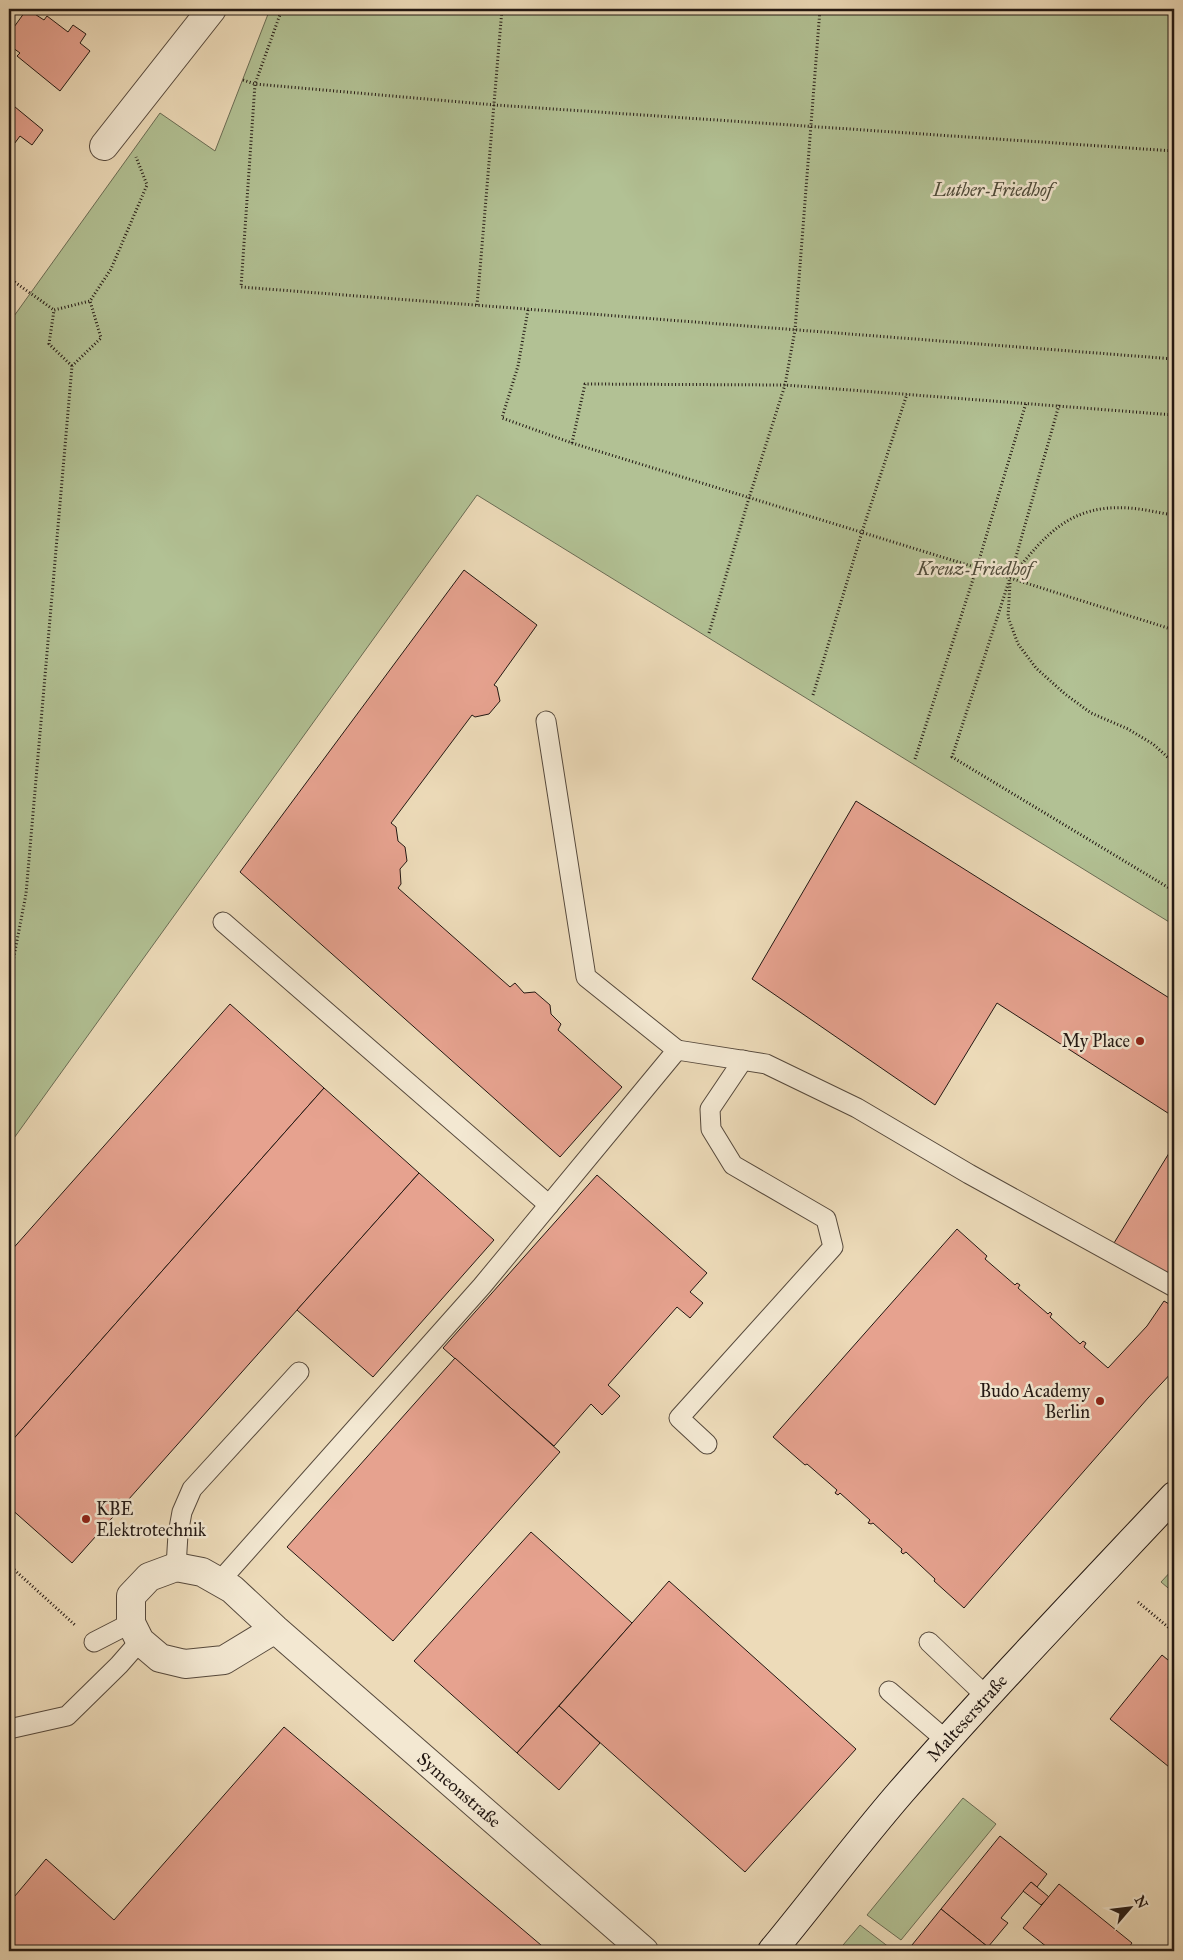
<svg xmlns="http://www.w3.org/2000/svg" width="1183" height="1960" font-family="'IM FELL Great Primer',serif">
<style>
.green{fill:#b2c194;stroke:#6a6c54}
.building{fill:#e6a28f;stroke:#231813}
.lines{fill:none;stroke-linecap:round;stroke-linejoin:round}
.service-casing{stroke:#56493c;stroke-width:21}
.minor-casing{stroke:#56493c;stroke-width:30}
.secondary-casing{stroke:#231813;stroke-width:30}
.path{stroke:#231813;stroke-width:3;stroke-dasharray:1 2.5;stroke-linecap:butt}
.service{stroke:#f3e8d2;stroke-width:19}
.minor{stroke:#f3e8d2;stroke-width:28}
.secondary{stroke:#f3e8d2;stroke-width:28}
.poi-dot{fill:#8f2418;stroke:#f3e8d2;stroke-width:2}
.labels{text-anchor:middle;stroke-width:5;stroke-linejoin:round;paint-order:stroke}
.park-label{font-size:18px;font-style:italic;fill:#4e4b3a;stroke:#f3e8d2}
.poi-label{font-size:18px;fill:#231813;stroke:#f3e8d2;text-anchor:end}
.street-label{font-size:18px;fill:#231813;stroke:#f3e8d2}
</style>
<rect width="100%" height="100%" fill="#eddbb9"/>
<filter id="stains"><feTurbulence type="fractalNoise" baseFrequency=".004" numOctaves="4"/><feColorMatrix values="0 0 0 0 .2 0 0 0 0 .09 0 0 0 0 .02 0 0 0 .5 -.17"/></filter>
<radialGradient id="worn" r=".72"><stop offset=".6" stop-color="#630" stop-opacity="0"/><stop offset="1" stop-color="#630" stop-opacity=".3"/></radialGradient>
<!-- green -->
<g class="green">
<path d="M270,9H1174V925L477,495L9,1145V323L160,113L215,151Z"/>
<path d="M1174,1568V1593L1161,1582Z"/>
<path d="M963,1798L996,1824L901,1940L867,1915Z"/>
<path d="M860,1925L894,1951H838Z"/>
</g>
<!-- building -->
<g class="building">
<path d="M27,9L44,20L47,16L68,32L73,25L86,34L80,43L90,51L60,91L17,56L20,53L9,45V34Z"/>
<path d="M9,102L43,130L32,145L20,136L9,151Z"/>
<path d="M464,570L537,625L494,685L497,687L500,701L489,714L475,717L472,715L391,823L396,827L398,841L405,847L407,861L400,869L401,884L398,888L510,987L515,983L524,993L535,992L550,1005L551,1014L561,1024L558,1030L622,1087L560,1157L240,872Z"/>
<path d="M856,801L1174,1001V1117L997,1003L935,1105L752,979Z"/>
<path d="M230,1004L324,1088L9,1444V1253Z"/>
<path d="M324,1088L419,1173L72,1563L9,1507V1444Z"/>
<path d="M1174,1145V1279L1114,1243Z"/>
<path d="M419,1173L494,1240L373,1377L297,1310Z"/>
<path d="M597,1175L707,1273L690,1292L703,1303L690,1318L677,1307L608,1385L620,1396L602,1415L591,1404L554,1446L443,1348Z"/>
<path d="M957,1229L987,1256L985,1259L1015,1285L1017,1283L1020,1285L1018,1288L1048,1314L1050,1312L1052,1314L1050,1317L1080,1344L1083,1341L1086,1343L1084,1347L1108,1368L1147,1326L1164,1301L1174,1307V1370L1148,1398L964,1608L934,1581L935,1579L906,1552L903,1554L901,1552L902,1549L873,1523L871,1524L868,1523L870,1520L840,1493L838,1495L835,1493L837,1490L807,1464L805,1465L773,1437Z"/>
<path d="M455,1358L560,1452L393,1641L287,1547Z"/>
<path d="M531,1532L632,1623L517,1753L414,1661Z"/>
<path d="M669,1581L856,1749L745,1872L559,1706Z"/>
<path d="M1162,1655L1174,1665V1771L1110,1719Z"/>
<path d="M559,1706L600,1743L559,1790L517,1753Z"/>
<path d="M284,1727L548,1951H9V1903L46,1859L114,1920Z"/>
<path d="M1000,1836L1047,1874L1037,1887L1031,1882L1001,1918L1008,1923L988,1947L941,1909Z"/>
<path d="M1031,1882L1049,1897L1041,1905L1023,1891Z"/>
<path d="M1059,1884L1132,1943L1126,1951H1052L1023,1928Z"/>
<path d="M941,1909L988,1947L985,1951H909L908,1950Z"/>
</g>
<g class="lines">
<!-- service casing -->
<g class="service-casing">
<g id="service">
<path d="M223,922L549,1205"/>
<path d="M677,1050L766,1064L857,1108L969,1174L1174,1287"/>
<path d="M707,1444L679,1418L833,1247L826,1219L733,1165L711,1129L710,1109L743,1060"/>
<path d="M176,1567L178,1534L182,1512L192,1489L299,1372"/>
<path d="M219,1582L482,1286L677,1050L586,977L546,721"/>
<path d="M94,1642L131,1623"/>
<path d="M929,1642L986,1696"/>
<path d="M889,1691L947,1741"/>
<path d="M9,1729L67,1716L119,1665L140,1641"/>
</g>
</g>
<!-- minor casing -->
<g class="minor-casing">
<g id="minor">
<path d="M104,146L212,9"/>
<path d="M275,1629L224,1660L185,1664L160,1658L140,1641L131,1623V1596L149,1577L176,1567L202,1572L232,1589L275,1629L644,1951"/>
</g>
</g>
<!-- secondary casing -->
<g class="secondary-casing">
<path id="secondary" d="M772,1951C815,1899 856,1844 900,1793C989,1691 1082,1594 1174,1496"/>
</g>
<!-- path -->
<g class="path">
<path d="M282,9L255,84L241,287L1174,359"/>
<path d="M243,80L255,84L495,105L1174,151"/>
<path d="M9,278L54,310"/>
<path d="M477,305L502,9"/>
<path d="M528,310L518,366L502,418L572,443L1010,578L1174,630"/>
<path d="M72,366L49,344L54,310L90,301L111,269L147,185L136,157"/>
<path d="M1059,405L1010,578L952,757L1174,891"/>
<path d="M572,443L585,384L785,385L1174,415"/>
<path d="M1013,575C1046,534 1071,504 1129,508C1144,509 1159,513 1174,515"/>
<path d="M1010,583L1008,617L1018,644L1036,668L1065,694L1091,713L1128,729L1153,744L1174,763"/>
<path d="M709,633L749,498L785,385L795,330L820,9"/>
<path d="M813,695L862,532L907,394"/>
<path d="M915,759L977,567L1026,403"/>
<path d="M9,982L26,894L72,366L101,338L90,301"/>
<path d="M9,1565L75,1625"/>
<path d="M1138,1602L1174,1632"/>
</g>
<!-- service -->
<use href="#service" class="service"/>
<!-- minor -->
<use href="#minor" class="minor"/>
<!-- secondary -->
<use href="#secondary" class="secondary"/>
</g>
<!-- markers -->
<g class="poi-dot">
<circle cx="1140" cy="1041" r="5"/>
<circle cx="1100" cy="1401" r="5"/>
<circle cx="86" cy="1519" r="5"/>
</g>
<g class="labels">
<!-- park labels -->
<g class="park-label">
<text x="993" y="196">Luther-Friedhof</text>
<text x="975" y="575">Kreuz-Friedhof</text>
</g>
<!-- poi labels -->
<g class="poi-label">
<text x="1130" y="1047">My Place</text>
<text x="1090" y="1397">Budo Academy<tspan x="1090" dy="21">Berlin</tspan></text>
<text x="96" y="1515" text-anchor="start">KBE<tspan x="96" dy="21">Elektrotechnik</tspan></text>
</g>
<!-- street labels -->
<g class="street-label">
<text transform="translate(967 1718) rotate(-48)" y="6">Malteserstraße</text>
<text transform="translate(459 1790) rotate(41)" y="6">Symeonstraße</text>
</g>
</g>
<!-- margin -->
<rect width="1183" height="1960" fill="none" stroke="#eddbb9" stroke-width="30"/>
<rect x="10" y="10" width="1163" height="1940" fill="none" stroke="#231813" stroke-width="2.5"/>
<rect x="15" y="15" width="1153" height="1930" fill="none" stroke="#231813"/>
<!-- north arrow -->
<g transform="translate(1130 1908) rotate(62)" stroke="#f3e8d2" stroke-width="4" paint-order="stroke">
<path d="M0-4L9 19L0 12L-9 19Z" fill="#231813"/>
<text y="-8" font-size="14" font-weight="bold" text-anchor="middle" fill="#231813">N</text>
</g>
<rect width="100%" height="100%" filter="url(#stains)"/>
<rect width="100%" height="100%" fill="url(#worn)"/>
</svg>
